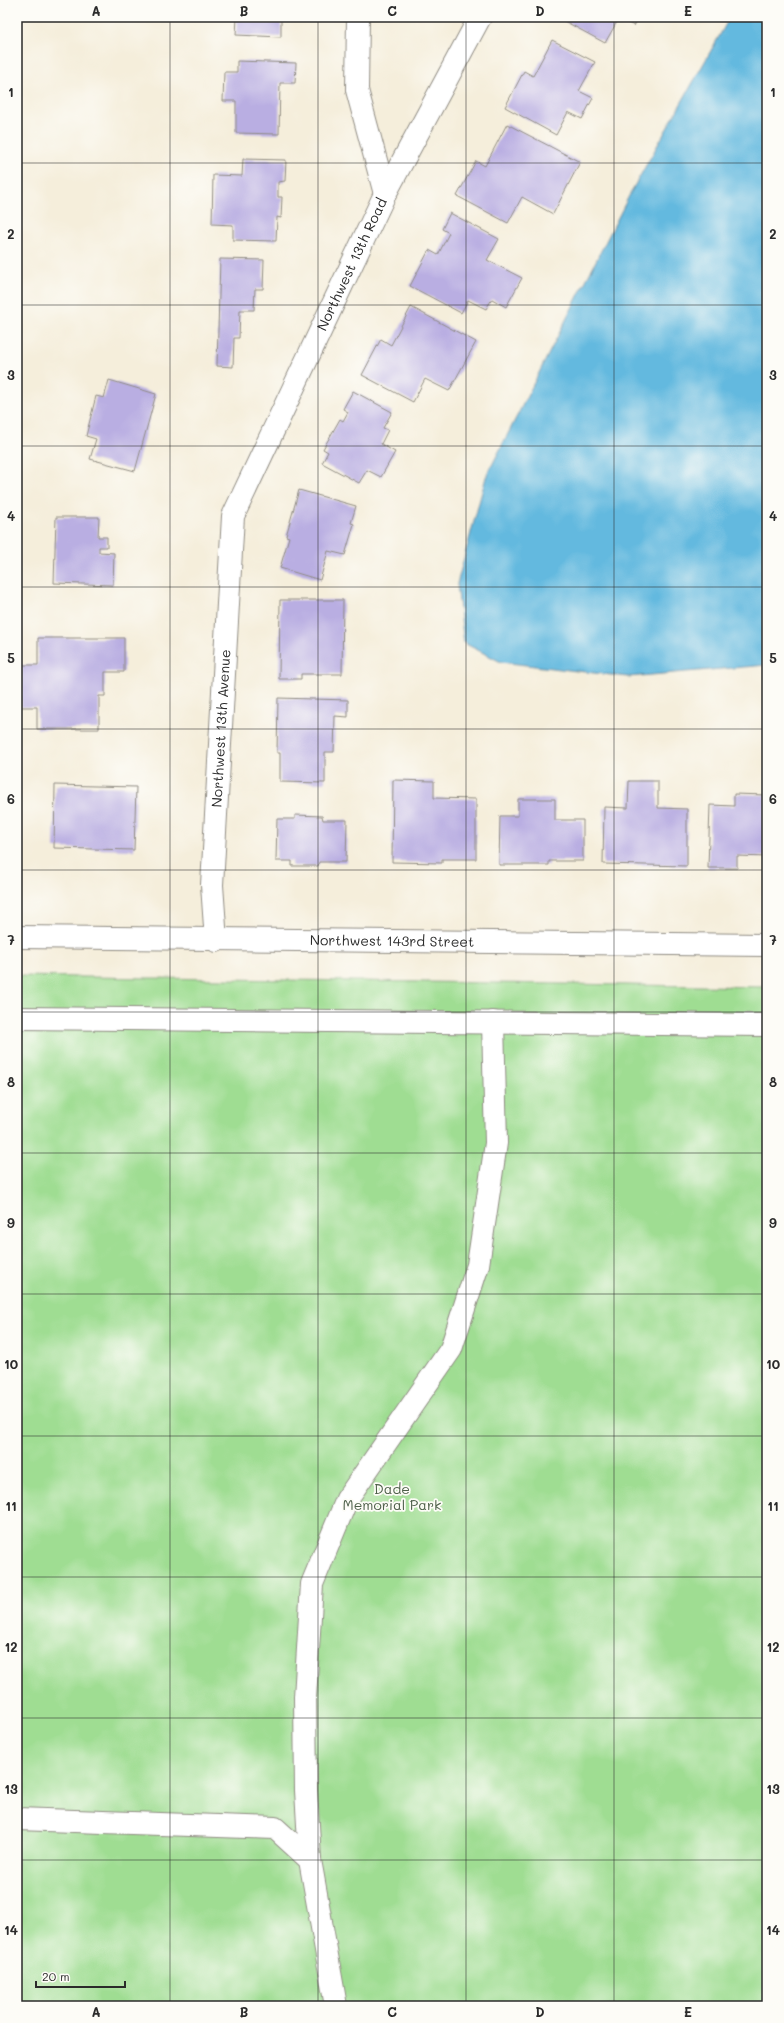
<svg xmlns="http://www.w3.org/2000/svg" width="784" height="2023" font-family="Mali,sans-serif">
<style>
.green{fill:#9fdd92;stroke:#65845e}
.water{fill:#63b9df;stroke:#477285}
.building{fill:#b9aee2}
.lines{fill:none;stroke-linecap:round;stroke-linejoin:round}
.minor-casing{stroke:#908c83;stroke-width:24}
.minor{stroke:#fff;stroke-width:22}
.grid{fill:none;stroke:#2b2b2b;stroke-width:1;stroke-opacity:0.55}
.labels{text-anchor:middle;stroke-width:3.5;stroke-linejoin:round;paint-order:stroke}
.street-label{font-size:14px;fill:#2b2b2b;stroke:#fdfcf7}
.park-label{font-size:14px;fill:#4e604a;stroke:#fdfcf7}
.neatline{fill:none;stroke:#2b2b2b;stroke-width:1.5}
.grid-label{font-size:13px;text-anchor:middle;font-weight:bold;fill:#2b2b2b}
</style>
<rect width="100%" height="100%" fill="#fdfcf7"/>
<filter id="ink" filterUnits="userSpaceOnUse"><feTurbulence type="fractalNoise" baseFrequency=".025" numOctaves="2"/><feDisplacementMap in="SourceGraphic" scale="8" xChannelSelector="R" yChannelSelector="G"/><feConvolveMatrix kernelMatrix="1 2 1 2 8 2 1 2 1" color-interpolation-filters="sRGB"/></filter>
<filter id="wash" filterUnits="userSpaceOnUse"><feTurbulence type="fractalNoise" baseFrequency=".012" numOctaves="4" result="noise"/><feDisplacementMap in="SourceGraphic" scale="16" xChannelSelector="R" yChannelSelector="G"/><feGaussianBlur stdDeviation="0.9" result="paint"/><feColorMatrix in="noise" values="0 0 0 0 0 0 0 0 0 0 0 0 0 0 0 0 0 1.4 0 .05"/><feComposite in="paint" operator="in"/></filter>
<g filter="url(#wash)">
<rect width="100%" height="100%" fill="#f5eedb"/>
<!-- green -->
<path class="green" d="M17,976L767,987V2006H17Z"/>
<!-- water -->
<path class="water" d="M730,17H767V665L628,677L501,662L464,643L457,584L486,477L631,192Z"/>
<g id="blocks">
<!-- building -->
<g class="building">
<path d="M237,17H281V37L236,35Z"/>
<path d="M557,17H639L634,26L619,18L605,43Z"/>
<path d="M552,40L595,62L579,91L593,98L582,119L568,112L556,135L505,107L524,71L533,76Z"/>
<path d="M237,61L296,63L295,83H280L279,134L236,133V101H223L224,72H237Z"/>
<path d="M507,124L580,162L553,214L522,197L508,223L457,196L476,161L485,166Z"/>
<path d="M243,159L286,160L285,181L278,182V197H282L281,218L277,217L276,241L233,240V225L212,224L213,175L242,176Z"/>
<path d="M450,213L499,239L487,260L522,278L506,307L492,299L486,309L468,300L461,313L410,286L429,250L438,255L449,233L442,229Z"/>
<path d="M220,259L264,260L263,289H255L254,310H240L239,338H234L233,367L217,366Z"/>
<path d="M411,307L476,342L449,391L425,379L413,402L362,375L381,339L391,345Z"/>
<path d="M109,380L156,394L135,471L90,459L96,439L86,436L96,396L104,398Z"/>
<path d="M353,391L392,412L383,428L388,430L381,444L395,452L381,477L367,470L359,483L322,463L328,452L323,449L340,419L343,421L348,412L343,409Z"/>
<path d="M299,490L356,506L351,523L354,524L345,555L328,551L320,580L280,568L289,537L286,536Z"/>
<path d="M56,517H99L98,537H107V547H99V552L114,553L113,585L54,583Z"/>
<path d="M280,600H343L342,674H301V679H279Z"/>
<path d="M38,638H124V672H105V696H99V729H37V707H21L22,665H38Z"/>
<path d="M278,698L348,700V717L335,716L334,752H325V783L280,782V753H277Z"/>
<path d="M393,780L434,781V798L476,799V859H442V863L392,862Z"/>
<path d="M629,781H658V808L687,809V866L603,864L604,807L628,808Z"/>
<path d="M55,785L136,787L134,850L54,848Z"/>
<path d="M734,794L766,795L767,857L737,856V868H708L710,805L734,806Z"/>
<path d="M518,799H555V820H583V861H549V865H499L500,816H518Z"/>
<path d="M295,815L322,816L323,820H347L346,862H319L318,866H292V861H276L277,819H295Z"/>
</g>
</g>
</g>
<g filter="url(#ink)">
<use href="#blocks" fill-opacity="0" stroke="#908c83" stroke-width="1"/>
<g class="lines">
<!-- minor casing -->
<g class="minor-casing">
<g id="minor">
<path d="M358,17L357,90L385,194"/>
<path id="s1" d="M17,937L767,945"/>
<path id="s2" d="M216,941L212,885L233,516L385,194L480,17"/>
<path d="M17,1018L767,1025"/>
<path d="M17,1819L275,1828L310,1860L336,2006"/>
<path d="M310,1860L306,1790L305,1697L312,1584L347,1499L451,1349L478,1265L496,1143L493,1022"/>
</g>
</g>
<!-- minor -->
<use href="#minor" class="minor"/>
</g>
</g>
<!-- grid -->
<path class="grid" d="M170,17V2006M318,17V2006M466,17V2006M614,17V2006M17,163H767M17,305H767M17,446H767M17,587H767M17,729H767M17,870H767M17,1012H767M17,1153H767M17,1294H767M17,1436H767M17,1577H767M17,1718H767M17,1860H767"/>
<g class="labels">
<!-- street labels -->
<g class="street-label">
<text dy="5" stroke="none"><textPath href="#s2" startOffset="704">Northwest 13th Road</textPath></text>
<text dy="5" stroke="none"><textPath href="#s2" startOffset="213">Northwest 13th Avenue</textPath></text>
<text dy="5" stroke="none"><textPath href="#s1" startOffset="375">Northwest 143rd Street</textPath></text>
</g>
<!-- park labels -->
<g class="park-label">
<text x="392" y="1494">Dade<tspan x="392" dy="16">Memorial Park</tspan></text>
</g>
</g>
<!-- margin -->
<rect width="784" height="2023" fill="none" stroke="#fdfcf7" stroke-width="44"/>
<!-- scale -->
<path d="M36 1981v6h89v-6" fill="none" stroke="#2b2b2b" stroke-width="2"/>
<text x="42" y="1981" font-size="12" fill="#2b2b2b" stroke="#fdfcf7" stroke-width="3" paint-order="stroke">20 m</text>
<rect x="22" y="22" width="740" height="1979" class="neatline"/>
<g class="grid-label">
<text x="96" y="16">A</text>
<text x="244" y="16">B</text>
<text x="392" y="16">C</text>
<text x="540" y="16">D</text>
<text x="688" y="16">E</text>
<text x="11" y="97">1</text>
<text x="773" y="97">1</text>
<text x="11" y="239">2</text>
<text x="773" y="239">2</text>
<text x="11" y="380">3</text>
<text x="773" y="380">3</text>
<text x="11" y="521">4</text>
<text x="773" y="521">4</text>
<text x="11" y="663">5</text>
<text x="773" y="663">5</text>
<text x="11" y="804">6</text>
<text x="773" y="804">6</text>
<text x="11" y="945">7</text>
<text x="773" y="945">7</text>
<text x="11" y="1087">8</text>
<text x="773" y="1087">8</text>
<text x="11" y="1228">9</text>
<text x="773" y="1228">9</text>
<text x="11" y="1369">10</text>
<text x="773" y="1369">10</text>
<text x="11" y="1511">11</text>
<text x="773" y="1511">11</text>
<text x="11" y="1652">12</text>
<text x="773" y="1652">12</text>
<text x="11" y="1794">13</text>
<text x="773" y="1794">13</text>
<text x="11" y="1935">14</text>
<text x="773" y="1935">14</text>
<text x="96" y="2017">A</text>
<text x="244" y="2017">B</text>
<text x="392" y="2017">C</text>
<text x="540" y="2017">D</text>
<text x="688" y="2017">E</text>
</g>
</svg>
